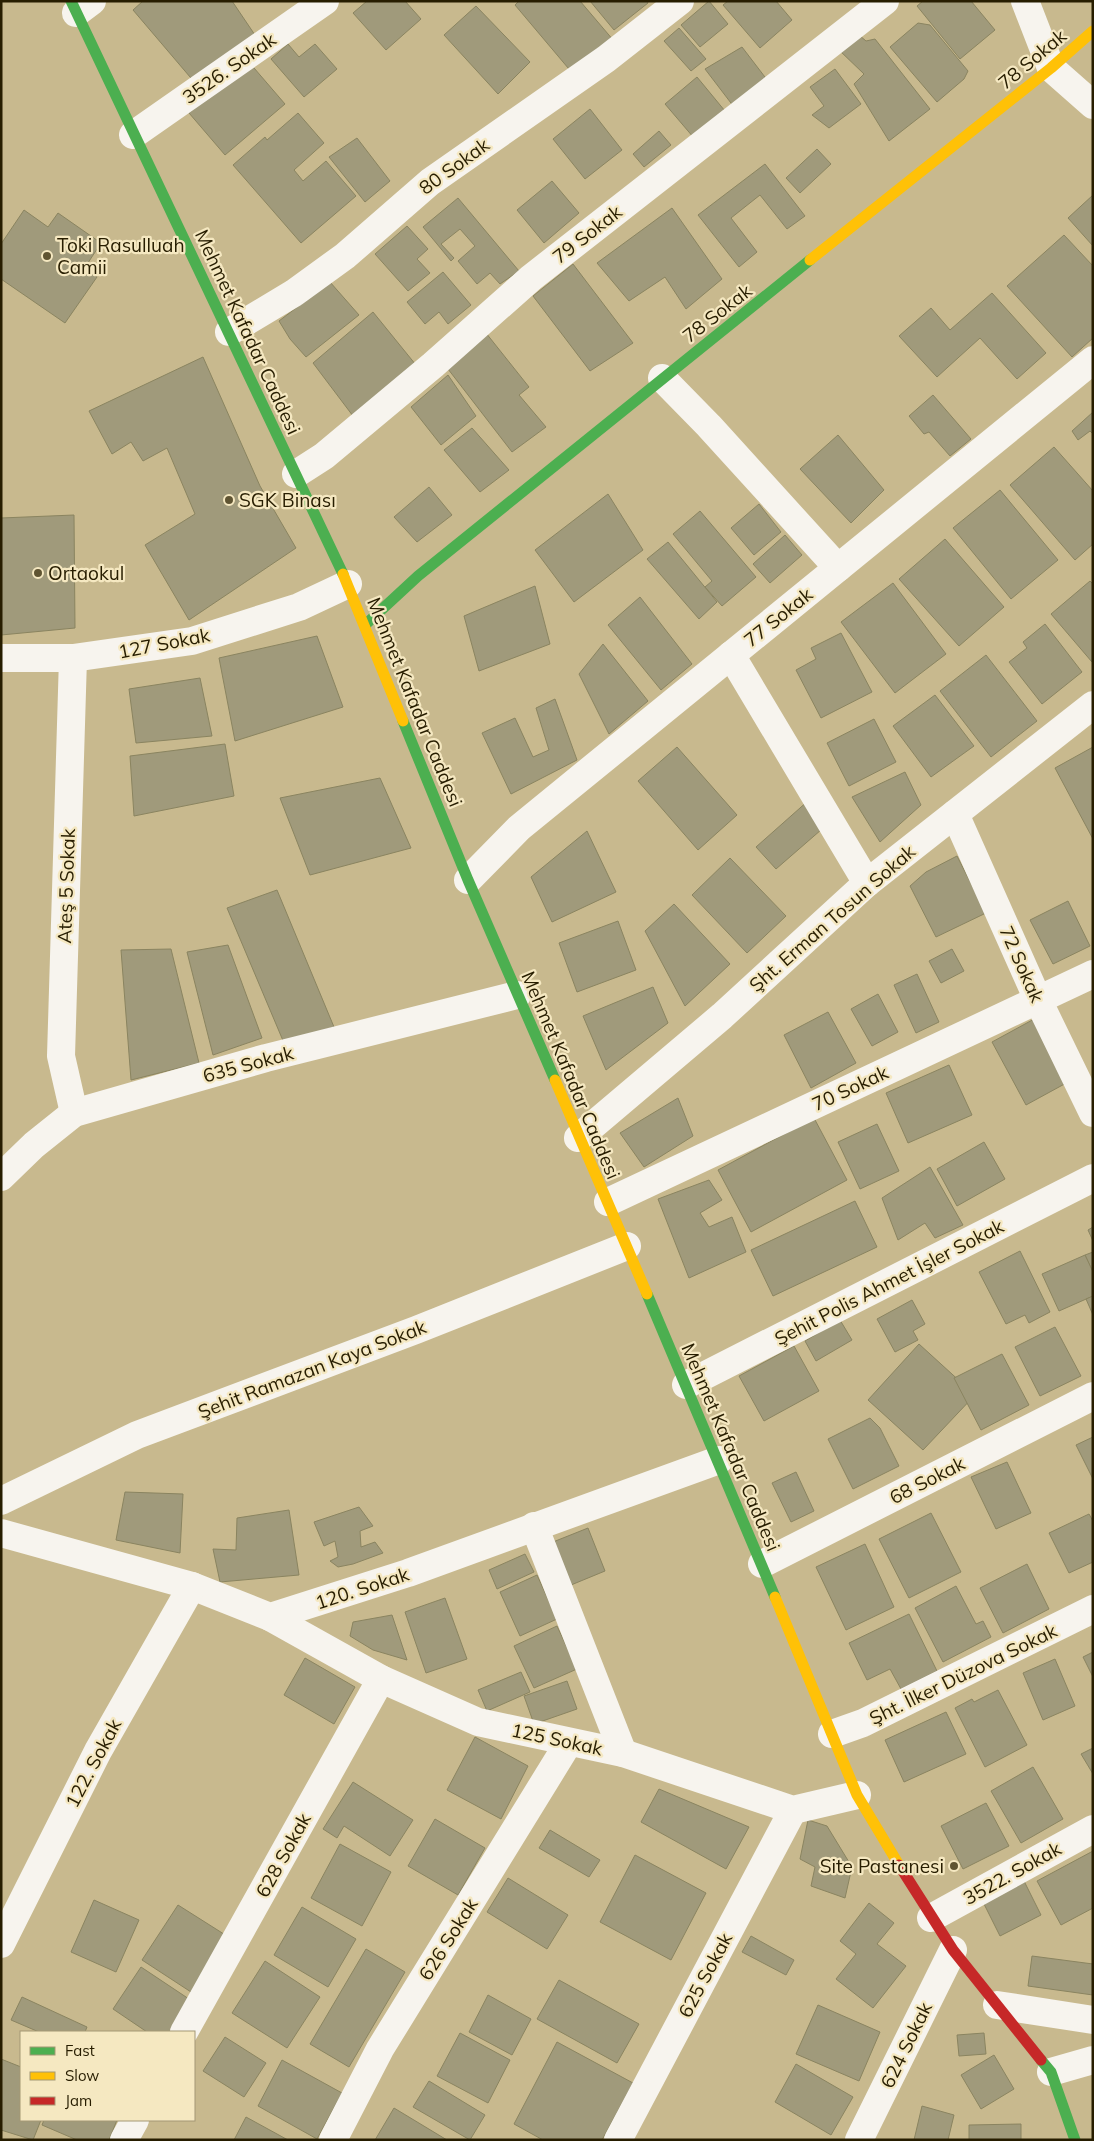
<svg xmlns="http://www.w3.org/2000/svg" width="1094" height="2141" font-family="Mulish,sans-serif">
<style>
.building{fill:#a09a7b;stroke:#8a8460}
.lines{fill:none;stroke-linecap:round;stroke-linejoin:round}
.street{stroke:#f7f4ee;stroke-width:28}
.fast{stroke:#4caf50;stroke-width:11}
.slow{stroke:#ffc107;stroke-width:11}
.jam{stroke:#c62828;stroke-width:11}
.poi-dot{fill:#5f5432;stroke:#f5e8c1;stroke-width:2}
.labels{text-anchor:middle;stroke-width:4.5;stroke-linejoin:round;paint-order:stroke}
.street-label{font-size:19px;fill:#271d00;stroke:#f5e8c1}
.poi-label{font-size:19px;fill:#271d00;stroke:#f5e8c1;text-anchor:start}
</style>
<rect width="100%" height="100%" fill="#c8b98e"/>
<!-- building -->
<g class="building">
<path d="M143,1H232L255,35L196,84L133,10Z"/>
<path d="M367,1H405L421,19L386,50L353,13Z"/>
<path d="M519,1H580L614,41L574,75L515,5Z"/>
<path d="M590,1H647L648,3L614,30Z"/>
<path d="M709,1L728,24L700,47L681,25Z"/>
<path d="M728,1H776L792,20L760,48L723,5Z"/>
<path d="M923,1H971L995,30L960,59L917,6Z"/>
<path d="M476,6L530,62L498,94L444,35Z"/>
<path d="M918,23L930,25L968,71L964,79L937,102L890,47Z"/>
<path d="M679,28L706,59L691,71L664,41Z"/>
<path d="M859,35L866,41L875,39L930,109L889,141L854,84L864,74L839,50Z"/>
<path d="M288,44L299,57L315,44L337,69L304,97L271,59Z"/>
<path d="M742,47L768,81L734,107L705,69Z"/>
<path d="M248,61L285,104L225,155L189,113Z"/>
<path d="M835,69L861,104L829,128L812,115L824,106L810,87Z"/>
<path d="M697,77L725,111L694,138L665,104Z"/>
<path d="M590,109L622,150L585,179L553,139Z"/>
<path d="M298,113L324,143L294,170L303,181L326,161L356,196L301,243L233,165L265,137L267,140Z"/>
<path d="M659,131L671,145L644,167L633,154Z"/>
<path d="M357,138L390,181L365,202L329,157Z"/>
<path d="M817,149L831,164L800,193L786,178Z"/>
<path d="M765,164L805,216L787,229L760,195L731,218L757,252L739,267L698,215Z"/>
<path d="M552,181L579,213L544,243L517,210Z"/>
<path d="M1093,195V246L1068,218Z"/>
<path d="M458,198L519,271L500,284L490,273L477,284L458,261L475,246L460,229L441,244L454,258L451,261L423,227Z"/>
<path d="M672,208L722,279L686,309L665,277L629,301L597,263Z"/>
<path d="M24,210L48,227L58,213L101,243L84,269L97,277L65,323L1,279V244Z"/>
<path d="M407,226L428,249L417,259L430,273L408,291L375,254Z"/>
<path d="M1064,235L1093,266V338L1072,357L1007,286Z"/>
<path d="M573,264L633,343L590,371L533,296Z"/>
<path d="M443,272L471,305L448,324L439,312L425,324L407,302Z"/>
<path d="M330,282L359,315L306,357L290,339L279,321Z"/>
<path d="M992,293L1046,353L1017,379L980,338L937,377L899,336L931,308L950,330Z"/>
<path d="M373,312L416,365L356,420L313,363Z"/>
<path d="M486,333L529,387L519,395L546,427L512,452L448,369Z"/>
<path d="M203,357L260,486L296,548L189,620L145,545L195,514L167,448L143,461L131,442L112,454L89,411Z"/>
<path d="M448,375L476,416L441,445L411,407Z"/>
<path d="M933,395L971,439L950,456L929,432L924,434L909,416Z"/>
<path d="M1093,412V434L1090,431L1078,440L1072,431Z"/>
<path d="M472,428L509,470L480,492L444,450Z"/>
<path d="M838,435L884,490L851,523L800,469Z"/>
<path d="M1054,447L1093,491V544L1075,560L1010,485Z"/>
<path d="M429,487L452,515L417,542L394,517Z"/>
<path d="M1000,490L1058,560L1011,599L953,528Z"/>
<path d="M608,494L643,550L574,602L535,550Z"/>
<path d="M759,504L781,532L754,555L731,528Z"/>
<path d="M700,511L756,577L722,606L705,587L712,581L673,534Z"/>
<path d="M74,515L75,628L1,635V518Z"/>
<path d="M785,535L802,555L770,583L753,564Z"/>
<path d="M945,539L1004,607L959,646L899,579Z"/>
<path d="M668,542L717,602L699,619L647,559Z"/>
<path d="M1090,581L1093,584L1092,662L1051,614Z"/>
<path d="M893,583L946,654L895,693L841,622Z"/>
<path d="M535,586L550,644L479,671L464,616Z"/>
<path d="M640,597L692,664L661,690L608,625Z"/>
<path d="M1045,624L1082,672L1042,704L1009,662L1027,648L1023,642Z"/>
<path d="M841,633L872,692L821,718L796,670L816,659L811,648Z"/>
<path d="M317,636L343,707L235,741L219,658Z"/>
<path d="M603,644L648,701L609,734L579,674Z"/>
<path d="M986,655L1037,721L991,757L940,691Z"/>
<path d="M200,678L212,736L136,743L129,689Z"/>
<path d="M935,695L974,746L931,777L893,726Z"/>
<path d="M555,699L577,760L511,794L482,733L515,718L533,757L549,750L536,708Z"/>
<path d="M874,719L896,762L849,786L827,743Z"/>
<path d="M225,744L234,796L134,816L130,756Z"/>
<path d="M677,747L737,815L698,850L638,781Z"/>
<path d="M1093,747V839L1055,768Z"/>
<path d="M905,772L921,805L880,842L852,797Z"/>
<path d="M380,778L411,848L310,875L280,798Z"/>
<path d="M809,800L829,823L776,869L756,847Z"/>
<path d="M587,831L616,892L552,922L531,877Z"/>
<path d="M957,856L986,913L936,937L910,886L926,872Z"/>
<path d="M730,858L786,916L747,953L692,895Z"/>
<path d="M277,890L334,1027L284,1043L227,908Z"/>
<path d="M1068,901L1090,946L1053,964L1030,920Z"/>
<path d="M674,904L730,964L685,1006L645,931Z"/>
<path d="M618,921L636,970L577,992L559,943Z"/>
<path d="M228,945L262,1038L213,1055L187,952Z"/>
<path d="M171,949L199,1063L131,1080L121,950Z"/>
<path d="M952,949L964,971L941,983L929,961Z"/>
<path d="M917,974L939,1022L916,1033L894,985Z"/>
<path d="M653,987L668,1023L606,1070L583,1016Z"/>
<path d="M878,994L898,1032L872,1046L851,1009Z"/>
<path d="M828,1012L856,1063L811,1088L784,1035Z"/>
<path d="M1036,1018L1070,1081L1026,1105L992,1042Z"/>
<path d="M949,1065L972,1115L908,1143L886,1093Z"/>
<path d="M678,1098L693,1136L644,1167L620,1133Z"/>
<path d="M814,1118L847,1180L751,1232L718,1170Z"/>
<path d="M877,1124L899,1171L860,1189L838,1142Z"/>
<path d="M984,1142L1005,1179L957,1206L937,1169Z"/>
<path d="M930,1167L963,1225L935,1238L925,1223L898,1240L882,1198Z"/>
<path d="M709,1180L722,1200L700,1213L709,1227L732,1217L746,1252L689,1278L658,1199Z"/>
<path d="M855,1201L877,1247L773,1296L751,1250Z"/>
<path d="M1093,1227V1241L1088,1230Z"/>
<path d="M1020,1251L1050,1312L1029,1323L1025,1315L1006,1324L979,1272Z"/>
<path d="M1093,1252V1272L1085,1255Z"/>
<path d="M1085,1255L1093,1272V1296L1059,1311L1042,1274Z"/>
<path d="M1093,1296V1315L1086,1299Z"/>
<path d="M912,1300L925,1324L913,1331L918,1340L895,1352L877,1319Z"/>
<path d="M840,1320L852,1340L816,1361L805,1341Z"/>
<path d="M1055,1327L1081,1376L1040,1396L1015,1347Z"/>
<path d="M919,1344L975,1395L923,1450L868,1400Z"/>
<path d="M794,1346L819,1391L764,1421L739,1376Z"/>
<path d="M1002,1354L1029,1405L981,1430L954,1378Z"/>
<path d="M870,1418L880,1428L899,1466L853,1489L828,1439Z"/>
<path d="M1093,1437V1479L1076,1445Z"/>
<path d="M1007,1462L1031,1513L996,1529L971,1477Z"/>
<path d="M796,1472L814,1511L791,1522L772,1483Z"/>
<path d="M125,1492L183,1494L180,1553L116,1540Z"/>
<path d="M359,1507L373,1526L360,1531L361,1547L375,1542L383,1553L353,1564L338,1567L330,1561L338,1557L335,1541L324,1546L314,1522Z"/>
<path d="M289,1510L299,1575L220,1582L213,1549L236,1550L237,1518Z"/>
<path d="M931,1513L961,1572L909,1598L879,1539Z"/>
<path d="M1089,1514L1093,1521V1562L1069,1573L1049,1533Z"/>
<path d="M588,1528L605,1571L571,1585L553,1542Z"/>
<path d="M865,1544L894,1607L846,1630L816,1567Z"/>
<path d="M525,1554L534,1572L497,1589L489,1570Z"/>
<path d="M1027,1564L1049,1609L1003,1633L980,1588Z"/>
<path d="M537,1575L557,1619L520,1636L500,1592Z"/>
<path d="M956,1586L976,1624L983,1621L991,1637L943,1662L915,1608Z"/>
<path d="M445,1598L467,1659L426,1673L405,1612Z"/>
<path d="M909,1614L937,1671L901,1689L890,1669L867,1680L849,1643Z"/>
<path d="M392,1615L407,1660L373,1650L350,1636L353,1622Z"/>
<path d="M557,1626L577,1669L534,1688L514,1646Z"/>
<path d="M1093,1652V1677L1083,1657Z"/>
<path d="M305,1658L355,1687L334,1724L284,1695Z"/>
<path d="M1055,1659L1075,1706L1043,1720L1023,1673Z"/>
<path d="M521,1672L530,1692L487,1711L478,1690Z"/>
<path d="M567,1681L577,1709L534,1724L524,1696Z"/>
<path d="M998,1690L1027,1745L985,1767L955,1708L972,1699L974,1702Z"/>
<path d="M946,1712L966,1754L904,1782L885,1740Z"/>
<path d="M475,1737L528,1766L501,1819L447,1790Z"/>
<path d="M1093,1748V1774L1081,1754Z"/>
<path d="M1033,1767L1063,1819L1021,1843L991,1791Z"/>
<path d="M353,1782L413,1820L390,1856L344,1826L337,1838L323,1829Z"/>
<path d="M659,1789L749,1827L726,1869L641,1822Z"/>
<path d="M986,1803L1009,1846L963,1869L941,1826Z"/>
<path d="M435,1819L485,1848L458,1895L408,1866Z"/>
<path d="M808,1820L827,1826L852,1867L845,1898L811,1886L815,1867L800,1859Z"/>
<path d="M550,1830L600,1860L589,1877L539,1848Z"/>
<path d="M340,1844L391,1872L362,1926L311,1898Z"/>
<path d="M1093,1851V1908L1061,1925L1037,1881Z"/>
<path d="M635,1855L706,1893L671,1960L600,1922Z"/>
<path d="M508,1878L568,1915L547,1949L487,1912Z"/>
<path d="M1024,1881L1041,1915L1000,1936L983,1902Z"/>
<path d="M94,1900L139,1920L116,1972L71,1952Z"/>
<path d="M869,1903L894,1923L877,1944L906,1966L873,2008L836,1979L856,1954L840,1941Z"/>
<path d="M178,1905L227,1936L191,1992L142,1960Z"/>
<path d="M302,1907L356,1939L328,1987L274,1955Z"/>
<path d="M751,1936L794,1960L786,1975L742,1952Z"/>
<path d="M366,1949L405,1972L349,2067L310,2044Z"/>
<path d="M1032,1956L1093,1964V1995L1028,1986Z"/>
<path d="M265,1961L320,1997L287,2048L232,2013Z"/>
<path d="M141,1967L195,2003L175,2032H147L113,2009Z"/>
<path d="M559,1980L639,2024L617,2063L537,2019Z"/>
<path d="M488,1995L531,2019L512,2055L469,2032Z"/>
<path d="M22,1997L87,2027L85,2032H39L11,2020Z"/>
<path d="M818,2005L880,2032L859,2081L796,2054Z"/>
<path d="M460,2033L510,2060L488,2103L437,2076Z"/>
<path d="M984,2033L986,2054L959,2056L957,2035Z"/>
<path d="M225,2037L266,2063L244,2097L203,2071Z"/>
<path d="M557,2042L633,2083L602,2140H543L514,2124Z"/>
<path d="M994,2055L1014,2089L981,2109L961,2075Z"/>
<path d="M1,2059L21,2067V2120H41L33,2140L1,2130Z"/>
<path d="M282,2060L342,2093L317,2139L258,2106Z"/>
<path d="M796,2064L853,2097L831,2135L775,2102Z"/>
<path d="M429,2081L485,2115L470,2140L413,2107Z"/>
<path d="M922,2106L954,2115L948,2140H914Z"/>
<path d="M394,2108L447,2140H375Z"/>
<path d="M246,2117L288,2140H234Z"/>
<path d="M44,2120H117L109,2140H77L42,2125Z"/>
<path d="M1021,2124V2140H969V2125Z"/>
</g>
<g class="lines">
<!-- street -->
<g class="street">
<path d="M1025,1L1051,68L1093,105"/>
<path d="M76,13L92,1"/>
<path d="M133,135L325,1"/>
<path d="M229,332L294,293L345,256L430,182L606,59L680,1"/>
<path d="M662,378L709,426L838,568"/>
<path d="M296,474L324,456L433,365L531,278L885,1"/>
<path d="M731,655L867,883"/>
<path d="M1,658H73L192,641L299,607L348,584"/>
<path d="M73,658L61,1056L74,1113"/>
<path d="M955,814L1038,1000L1093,1113"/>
<path d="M468,880L519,828L1093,360"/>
<path d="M578,1138L722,1016L867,883L1093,705"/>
<path d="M1,1177L34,1145L74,1113L266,1058L517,995"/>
<path d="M608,1202L1093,974"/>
<path d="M686,1385L1093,1178"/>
<path d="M1,1501L137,1435L416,1330L627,1246"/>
<path d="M534,1526L623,1753"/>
<path d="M1,1533L192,1586L270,1617L408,1573L719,1460"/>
<path d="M762,1564L1093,1396"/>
<path d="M270,1617L381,1679L478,1722L623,1753L793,1810L857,1795"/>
<path d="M832,1734L863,1723L1093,1609"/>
<path d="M931,1918L1093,1829"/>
<path d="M1,1944L98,1751L192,1586"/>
<path d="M997,2005L1093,2020"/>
<path d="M184,2032L381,1679"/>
<path d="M1051,2072L1093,2060"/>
<path d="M124,2140L135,2120"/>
<path d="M333,2140L380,2049L569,1742"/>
<path d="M618,2140L793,1810"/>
<path d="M859,2140L953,1950"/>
</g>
<!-- fast -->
<g class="fast">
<path d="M71,1L343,574"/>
<path d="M365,625L418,576L810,260"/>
<path d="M403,721L468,880L555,1080"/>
<path d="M647,1294L775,1597"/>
<path d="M1041,2060L1051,2072L1075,2140"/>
</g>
<!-- slow -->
<g class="slow">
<path d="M810,260L1051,68L1093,31"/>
<path d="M343,574L403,721"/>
<path d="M555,1080L647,1294"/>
<path d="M775,1597L857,1795L899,1865"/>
</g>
<!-- jam -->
<path class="jam" d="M899,1865L953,1950L1041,2060"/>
</g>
<!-- markers -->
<g class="poi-dot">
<circle cx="47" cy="256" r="5"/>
<circle cx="229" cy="500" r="5"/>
<circle cx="38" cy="573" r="5"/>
<circle cx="954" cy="1866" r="5"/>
</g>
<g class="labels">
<!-- street labels -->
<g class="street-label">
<text transform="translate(1032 59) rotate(-40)" y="7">78 Sokak</text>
<text transform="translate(229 68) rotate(-35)" y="7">3526. Sokak</text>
<text transform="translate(454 166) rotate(-36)" y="7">80 Sokak</text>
<text transform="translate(587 234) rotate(-38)" y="7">79 Sokak</text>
<text transform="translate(717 313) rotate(-38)" y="7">78 Sokak</text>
<text transform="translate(248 332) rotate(65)" y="7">Mehmet Kafadar Caddesi</text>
<text transform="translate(778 617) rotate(-39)" y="7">77 Sokak</text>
<text transform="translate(164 643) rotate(-11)" y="7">127 Sokak</text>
<text transform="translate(415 702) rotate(68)" y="7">Mehmet Kafadar Caddesi</text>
<text transform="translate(66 886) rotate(-88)" y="7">Ateş 5 Sokak</text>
<text transform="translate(832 918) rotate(-41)" y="7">Şht. Erman Tosun Sokak</text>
<text transform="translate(1022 964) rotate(66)" y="7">72 Sokak</text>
<text transform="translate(248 1064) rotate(-15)" y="7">635 Sokak</text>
<text transform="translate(571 1075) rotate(67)" y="7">Mehmet Kafadar Caddesi</text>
<text transform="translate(850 1088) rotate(-25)" y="7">70 Sokak</text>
<text transform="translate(889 1282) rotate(-27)" y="7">Şehit Polis Ahmet İşler Sokak</text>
<text transform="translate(312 1369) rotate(-21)" y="7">Şehit Ramazan Kaya Sokak</text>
<text transform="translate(731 1447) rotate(67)" y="7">Mehmet Kafadar Caddesi</text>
<text transform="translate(927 1480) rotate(-27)" y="7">68 Sokak</text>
<text transform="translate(362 1588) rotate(-18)" y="7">120. Sokak</text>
<text transform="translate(963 1674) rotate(-26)" y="7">Şht. İlker Düzova Sokak</text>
<text transform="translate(557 1739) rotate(12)" y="7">125 Sokak</text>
<text transform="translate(93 1763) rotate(-62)" y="7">122. Sokak</text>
<text transform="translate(283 1855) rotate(-61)" y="7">628 Sokak</text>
<text transform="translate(1012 1873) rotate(-29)" y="7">3522. Sokak</text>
<text transform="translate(448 1939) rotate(-58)" y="7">626 Sokak</text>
<text transform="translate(705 1975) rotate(-62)" y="7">625 Sokak</text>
<text transform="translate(906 2045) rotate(-64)" y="7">624 Sokak</text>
</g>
<!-- poi labels -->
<g class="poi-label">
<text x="57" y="252">Toki Rasulluah<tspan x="57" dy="22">Camii</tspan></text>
<text x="239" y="507">SGK Binası</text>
<text x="48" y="580">Ortaokul</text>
<text x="944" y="1873" text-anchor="end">Site Pastanesi</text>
</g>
</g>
<!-- border -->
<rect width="1094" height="2141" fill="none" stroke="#271d00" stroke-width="5"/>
<!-- legend -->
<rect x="20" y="2031" width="175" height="90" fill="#f5e8c1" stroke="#a39774"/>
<rect x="30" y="2047" width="25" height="8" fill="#4caf50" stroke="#a39774"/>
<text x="65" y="2056" font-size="15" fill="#271d00">Fast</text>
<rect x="30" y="2072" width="25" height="8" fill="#ffc107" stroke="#a39774"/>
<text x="65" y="2081" font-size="15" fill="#271d00">Slow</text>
<rect x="30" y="2097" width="25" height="8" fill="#c62828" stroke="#a39774"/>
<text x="65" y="2106" font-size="15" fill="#271d00">Jam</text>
</svg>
